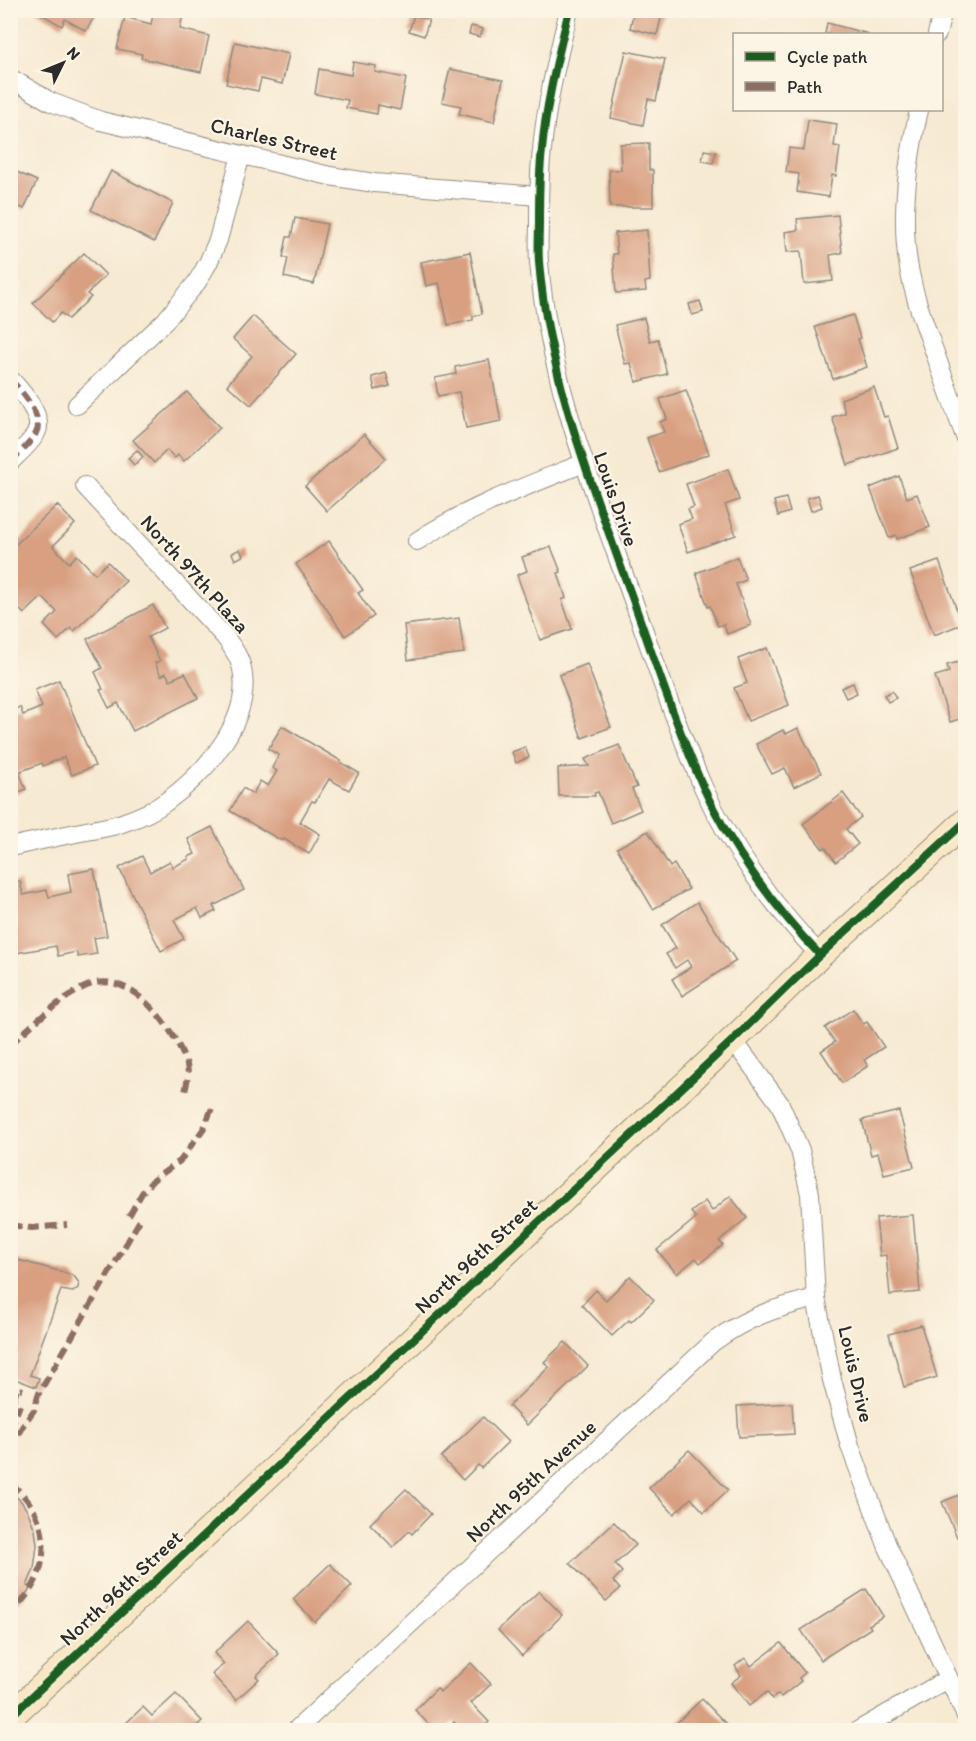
<svg xmlns="http://www.w3.org/2000/svg" width="976" height="1741" font-family="Itim,sans-serif">
<style>
.building{fill:#d89f81}
.lines{fill:none;stroke-linecap:round;stroke-linejoin:round}
.street-casing{stroke:#918a7f;stroke-width:20}
.secondary-casing{stroke:#918a7f;stroke-width:28}
.street{stroke:#fff;stroke-width:18}
.secondary{stroke:#f9e7c3;stroke-width:26}
.quiet{stroke:#8d6e63;stroke-width:6;stroke-dasharray:12 6;stroke-linecap:butt}
.cycleway-casing{stroke:#fcf5e5;stroke-width:11}
.cycleway{stroke:#1b5e20;stroke-width:8}
.labels{text-anchor:middle;stroke-width:4.5;stroke-linejoin:round;paint-order:stroke}
.street-label{font-size:21px;fill:#2b2b2b;stroke:#fcf5e5}
</style>
<rect width="100%" height="100%" fill="#fcf5e5"/>
<filter id="ink" filterUnits="userSpaceOnUse"><feTurbulence type="fractalNoise" baseFrequency=".0167" numOctaves="2"/><feDisplacementMap in="SourceGraphic" scale="12" xChannelSelector="R" yChannelSelector="G"/><feConvolveMatrix kernelMatrix="1 2 1 2 8 2 1 2 1" color-interpolation-filters="sRGB"/></filter>
<filter id="wash" filterUnits="userSpaceOnUse"><feTurbulence type="fractalNoise" baseFrequency=".008" numOctaves="4" result="noise"/><feDisplacementMap in="SourceGraphic" scale="24" xChannelSelector="R" yChannelSelector="G"/><feGaussianBlur stdDeviation="1.35" result="paint"/><feColorMatrix in="noise" values="0 0 0 0 0 0 0 0 0 0 0 0 0 0 0 0 0 1.4 0 .05"/><feComposite in="paint" operator="in"/></filter>
<g filter="url(#wash)">
<rect width="100%" height="100%" fill="#f7ead3"/>
<g id="blocks">
<!-- building -->
<g class="building">
<path d="M34,10H98L86,31L65,19L62,26Z"/>
<path d="M154,10H167L183,14L180,29L209,36L201,72L141,58L142,54L117,49L125,17L151,24Z"/>
<path d="M634,10H663L657,35L630,28Z"/>
<path d="M414,15L429,20L424,36L409,31Z"/>
<path d="M827,23L869,34H825Z"/>
<path d="M471,26L483,29L480,37L469,34Z"/>
<path d="M235,42L289,54L282,84L261,79L258,91L226,84Z"/>
<path d="M626,51L665,59L656,101L648,99L643,125L611,118Z"/>
<path d="M353,62L376,66L375,72L406,78L400,110L378,105L377,114L346,108L348,100L315,94L319,69L351,75Z"/>
<path d="M450,69L503,80L494,122L459,114L461,106L442,102Z"/>
<path d="M808,120L837,124L834,146L840,147L836,176L832,175L829,197L797,192L799,174L786,172L789,148L804,150Z"/>
<path d="M649,143V170H653V207H610L609,170H621L620,144Z"/>
<path d="M704,150L716,152L713,163L702,161Z"/>
<path d="M10,169L37,181L24,209L10,202Z"/>
<path d="M111,171L173,203L154,242L91,210Z"/>
<path d="M838,215L842,253L830,255L833,281L804,284L801,251L787,252L785,232L798,230L797,219Z"/>
<path d="M295,218L327,224L314,284L284,277L288,258L283,257L287,237H291Z"/>
<path d="M647,230L650,281L645,282L646,291L616,293L613,254H617L615,233Z"/>
<path d="M470,252L482,314L473,316V320L448,325L439,283L426,286L421,262Z"/>
<path d="M84,253L106,275L87,294L91,297L68,319L61,313L52,322L33,303Z"/>
<path d="M700,301L703,312L692,315L689,304Z"/>
<path d="M853,315L860,338L858,339L867,367L833,379L815,327Z"/>
<path d="M253,316L296,354L251,405L227,385L252,356L233,339Z"/>
<path d="M644,318L650,341L658,339L667,374L636,382L631,363L625,364L615,325Z"/>
<path d="M489,360L501,421L466,428L459,392L438,396L435,378L456,374L455,367Z"/>
<path d="M386,373L390,386L375,390L372,377Z"/>
<path d="M874,387L884,417L888,416L898,448L848,465L832,417L845,413L841,399Z"/>
<path d="M686,390L709,454L659,472L647,438L664,432L660,422L667,419L660,399Z"/>
<path d="M187,392L220,428L184,461L178,455L175,458L167,450L154,463L133,440Z"/>
<path d="M364,434L386,458L327,511L305,486Z"/>
<path d="M137,450L143,457L134,465L128,458Z"/>
<path d="M728,469L739,500L725,505L736,535L688,552L678,524L692,519L688,509L694,507L686,484Z"/>
<path d="M899,476L907,498L917,494L930,527L897,539L896,535L889,538L870,488Z"/>
<path d="M818,495L822,507L811,511L807,498Z"/>
<path d="M786,498L790,512L778,516L774,501Z"/>
<path d="M57,505L75,524L53,546L69,563L77,555L95,574L108,562L126,581L74,631L71,628L58,640L44,625L57,612L42,597L24,614L10,600V596L15,592L10,587V550Z"/>
<path d="M329,541L363,590L358,593L374,616L345,636L296,564Z"/>
<path d="M551,547L561,572L558,573L566,598L562,600L572,629L540,640L517,575L527,571L522,557Z"/>
<path d="M240,549L243,556L235,560L232,553Z"/>
<path d="M737,557L746,580L736,584L751,625L727,634L724,624L718,626L710,606L708,607L696,573Z"/>
<path d="M939,561L962,624L934,635L910,571Z"/>
<path d="M153,605L165,628L148,637L160,661L155,663L161,676L166,673L170,680L185,673L198,698L133,731L118,703L109,708L100,690L103,689L95,672L102,668L87,639Z"/>
<path d="M459,618L464,653L408,660L404,625Z"/>
<path d="M767,648L789,705L748,721L734,688L747,683L738,659Z"/>
<path d="M966,660V717L950,722L935,676L949,672L947,665Z"/>
<path d="M587,664L611,727L582,738L559,675Z"/>
<path d="M59,680L95,766L72,775L64,757L43,766L42,763L19,772L26,789L10,796V711L20,707L23,715L42,707L35,690Z"/>
<path d="M853,683L857,693L846,698L841,688Z"/>
<path d="M892,691L896,698L888,702L884,695Z"/>
<path d="M282,726L341,761L340,762L359,773L349,790L329,779L315,802L312,801L300,822L320,834L309,854L284,839L282,841L230,811L243,788L253,794L260,781L268,786L277,771L272,768L279,755L268,749Z"/>
<path d="M798,728L821,773L794,787L785,768L772,774L756,744L783,730L786,734Z"/>
<path d="M619,745L637,787L632,789L641,810L611,823L598,792L594,793L595,796H559L558,768L589,766L585,759Z"/>
<path d="M525,747L529,757L516,763L512,752Z"/>
<path d="M843,793L861,817L846,829L858,844L836,862L825,847L823,849L803,824Z"/>
<path d="M212,827L244,890L213,906L216,911L202,918L197,908L174,920L184,939L161,951L119,868L142,856L150,872L170,861L173,867L189,859L188,857L195,854L188,839Z"/>
<path d="M648,831L670,867L674,864L689,889L653,909L617,848Z"/>
<path d="M94,869L107,936L94,938L97,954L78,957L76,952L58,956L56,946L10,954V883L20,881L23,895L47,890L49,897L71,892L68,874Z"/>
<path d="M697,902L736,961L682,996L672,979L691,967L687,960L675,968L666,954L676,948L662,925Z"/>
<path d="M853,1009L863,1024L867,1022L884,1047L864,1060L868,1066L842,1083L821,1051L835,1042L825,1028Z"/>
<path d="M899,1111L914,1167L884,1174L878,1153L871,1155L862,1120Z"/>
<path d="M730,1196L747,1218L719,1241L723,1245L700,1263L696,1258L677,1274L657,1250L696,1218L691,1212L705,1201L712,1211Z"/>
<path d="M913,1215L920,1292L890,1295L886,1255L880,1256L876,1218Z"/>
<path d="M10,1258L63,1272L74,1276L79,1283L78,1288L73,1292L61,1290L30,1375L39,1378L36,1387L10,1377Z"/>
<path d="M630,1276L654,1300L631,1322L629,1320L612,1336L582,1305L596,1290L606,1300Z"/>
<path d="M921,1325L937,1377L904,1387L889,1334Z"/>
<path d="M565,1342L588,1366L527,1425L509,1406L549,1367L544,1362Z"/>
<path d="M792,1403L794,1434L739,1437L737,1406Z"/>
<path d="M483,1417L508,1442L481,1468L478,1465L463,1480L441,1457Z"/>
<path d="M689,1450L728,1490L704,1512L691,1498L674,1514L649,1488Z"/>
<path d="M406,1489L431,1514L412,1534L409,1531L393,1547L370,1524Z"/>
<path d="M10,1492L21,1501L28,1512L35,1530L37,1545L34,1569L27,1586L30,1588L25,1596L10,1610Z"/>
<path d="M966,1492V1533L957,1537L942,1502Z"/>
<path d="M614,1522L636,1545L615,1564L622,1572L613,1581L620,1589L606,1601L570,1563Z"/>
<path d="M330,1564L352,1586L315,1622L293,1599Z"/>
<path d="M866,1589L883,1616L869,1625L871,1628L821,1660L801,1630Z"/>
<path d="M539,1591L562,1615L522,1656L498,1630Z"/>
<path d="M248,1621L279,1654L256,1676L259,1679L236,1700L212,1674L224,1664L214,1653Z"/>
<path d="M781,1643L805,1673L799,1678L801,1681L781,1697L778,1694L772,1699L767,1692L749,1706L731,1683L741,1675L735,1666L745,1658L751,1666Z"/>
<path d="M471,1663L491,1684L471,1703L489,1722L480,1730H463L454,1722L445,1730H434L415,1710L437,1688L440,1692Z"/>
<path d="M176,1694L202,1721L192,1730H128L123,1726L143,1707L152,1716Z"/>
<path d="M702,1699L732,1730H669Z"/>
</g>
</g>
</g>
<g filter="url(#ink)">
<use href="#blocks" fill-opacity="0" stroke="#918a7f" stroke-width="1.5"/>
<g class="lines">
<!-- street casing -->
<g class="street-casing">
<g id="street">
<path d="M569,10C558,57 546,103 542,150C539,174 539,197 539,221C539,235 538,248 539,262C548,371 587,473 624,575C650,646 673,719 704,789C730,846 776,910 820,955"/>
<path d="M937,34L943,10"/>
<path d="M10,78L51,102L101,121L330,176L374,183L539,196"/>
<path d="M919,110C909,154 902,200 906,246C909,283 922,318 935,353C945,382 955,410 966,439"/>
<path d="M10,379C21,390 45,418 36,433C32,442 18,454 10,462"/>
<path d="M77,405L165,321L197,282L208,263L218,240L241,155"/>
<path d="M417,541C469,507 527,486 584,463"/>
<path d="M10,847C36,841 61,836 86,831C98,829 111,827 122,823C137,818 154,811 167,801C204,774 253,720 242,669C240,657 232,647 225,637L85,486"/>
<path d="M733,1040L780,1104L800,1150L810,1194L816,1298L832,1380L850,1446L887,1545L966,1716"/>
<path d="M296,1730L713,1342C747,1317 775,1308 816,1298"/>
<path d="M859,1730L948,1679"/>
</g>
</g>
<!-- secondary casing -->
<g class="secondary-casing">
<path id="secondary" d="M10,1717L733,1040L820,955L966,821"/>
</g>
<!-- street -->
<use href="#street" class="street"/>
<!-- secondary -->
<use href="#secondary" class="secondary"/>
<!-- quiet -->
<g class="quiet">
<path d="M10,379C21,390 45,418 36,433C32,442 18,454 10,462"/>
<path d="M10,1045C32,1025 64,994 92,984C133,971 176,1031 187,1065C189,1074 187,1083 185,1092"/>
<path d="M129,1216L142,1193L153,1180L180,1161L204,1128L212,1108"/>
<path d="M10,1225L32,1228L67,1225"/>
<path d="M13,1402L17,1388L23,1390"/>
<path d="M10,1430L20,1405"/>
<path d="M10,1450L22,1427L34,1410L38,1395L140,1220"/>
<path d="M10,1483C55,1517 54,1578 10,1612"/>
</g>
<!-- cycleway casing -->
<g class="cycleway-casing">
<g id="cycleway">
<path d="M569,10C558,57 546,103 542,150C539,174 539,197 539,221C539,235 538,248 539,262C548,371 587,473 624,575C650,646 673,719 704,789C730,846 776,910 820,955"/>
<path d="M10,1717L733,1040L820,955L966,821"/>
</g>
</g>
<!-- cycleway -->
<use href="#cycleway" class="cycleway"/>
</g>
</g>
<g class="labels">
<!-- street labels -->
<g class="street-label">
<text transform="translate(274 139) rotate(13)" y="7">Charles Street</text>
<text transform="translate(616 499) rotate(71)" y="7">Louis Drive</text>
<text transform="translate(195 574) rotate(48)" y="7">North 97th Plaza</text>
<text transform="translate(476 1256) rotate(-43)" y="7">North 96th Street</text>
<text transform="translate(856 1374) rotate(77)" y="7">Louis Drive</text>
<text transform="translate(531 1481) rotate(-43)" y="7">North 95th Avenue</text>
<text transform="translate(121 1588) rotate(-43)" y="7">North 96th Street</text>
</g>
</g>
<!-- margin -->
<rect width="976" height="1741" fill="none" stroke="#fcf5e5" stroke-width="36"/>
<!-- legend -->
<rect x="733" y="33" width="210" height="78" fill="#fcf5e5" stroke="#a8a49b" stroke-width="1.5"/>
<rect x="745" y="52" width="30" height="9" fill="#1b5e20" stroke="#a8a49b" stroke-width="1.5"/>
<text x="787" y="63" font-size="18" fill="#2b2b2b">Cycle path</text>
<rect x="745" y="82" width="30" height="9" fill="#8d6e63" stroke="#a8a49b" stroke-width="1.5"/>
<text x="787" y="93" font-size="18" fill="#2b2b2b">Path</text>
<!-- north arrow -->
<g transform="translate(63 63) rotate(47)" stroke="#fcf5e5" stroke-width="4.5" paint-order="stroke">
<path d="M0-4.5L10 22L0 15L-10 22Z" fill="#2b2b2b"/>
<text y="-9" font-size="16" font-weight="bold" text-anchor="middle" fill="#2b2b2b">N</text>
</g>
</svg>
